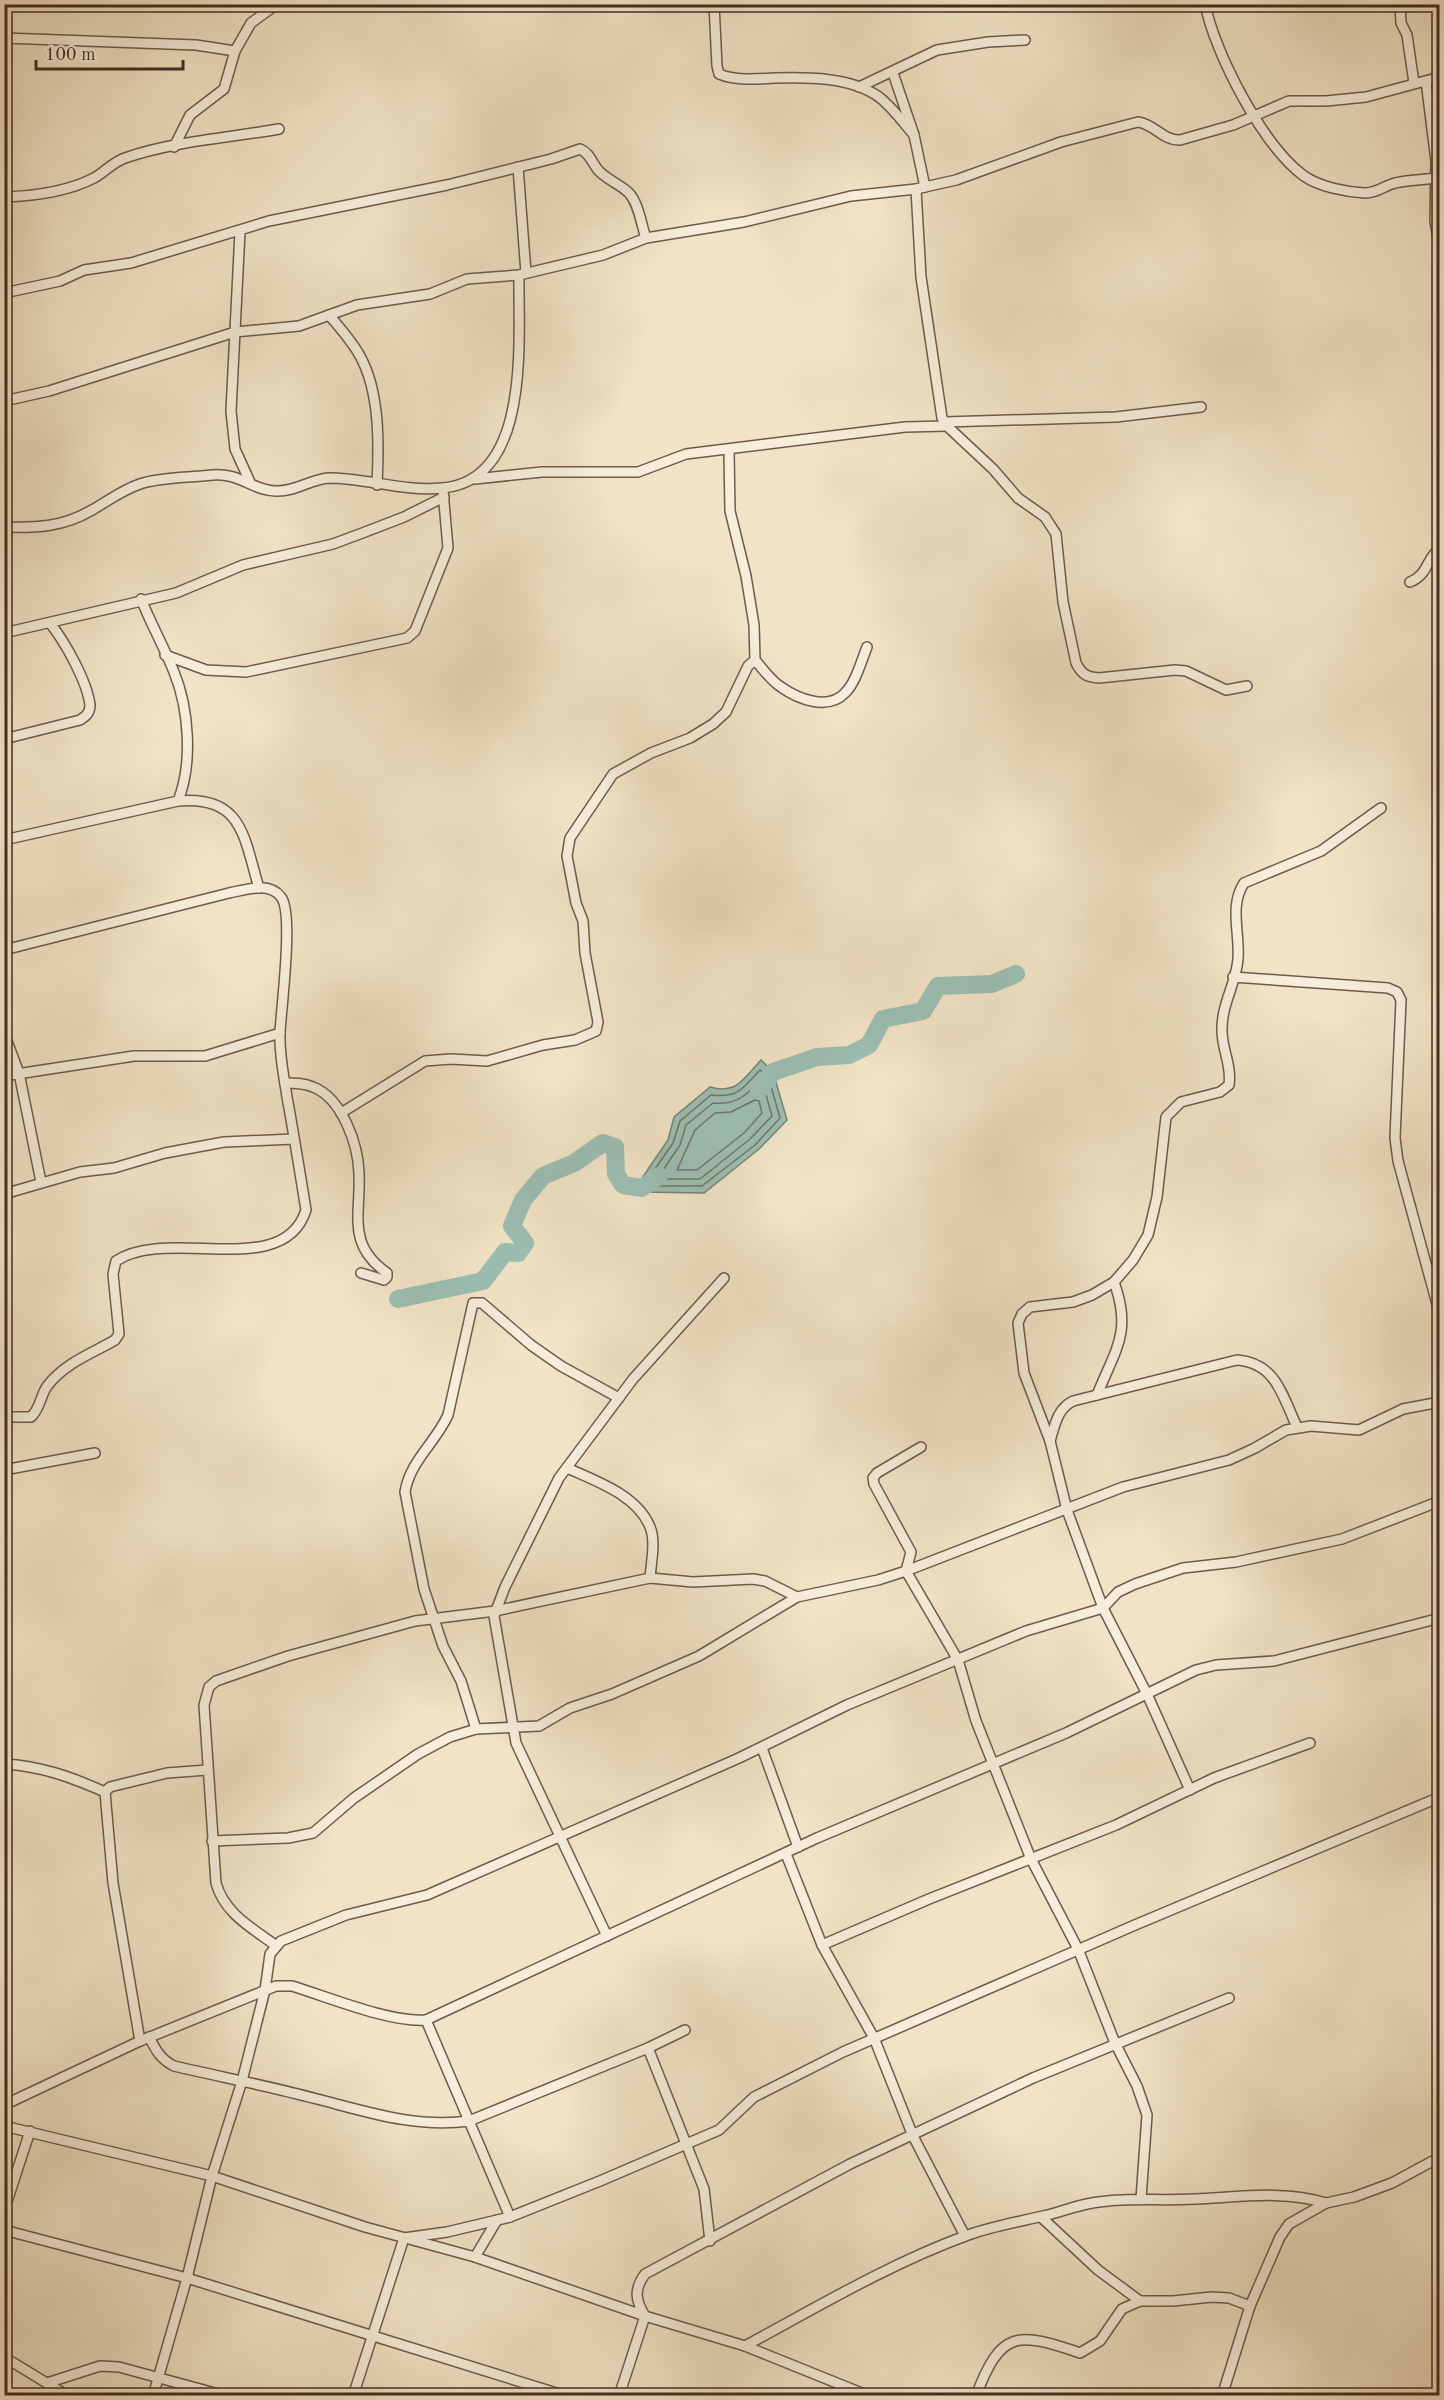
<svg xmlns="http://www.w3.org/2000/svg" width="1444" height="2400" font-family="'Old Standard TT',serif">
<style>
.water{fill:#9bbeb2;stroke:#788478;stroke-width:1.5}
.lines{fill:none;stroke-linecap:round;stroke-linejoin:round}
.shore{stroke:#70756a;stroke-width:1.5}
.river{stroke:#9bbeb2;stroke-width:18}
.street-casing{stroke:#6f5a4b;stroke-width:12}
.street{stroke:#f6edda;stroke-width:9}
</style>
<rect width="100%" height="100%" fill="#f1e3c6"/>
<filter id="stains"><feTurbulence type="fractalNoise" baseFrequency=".00333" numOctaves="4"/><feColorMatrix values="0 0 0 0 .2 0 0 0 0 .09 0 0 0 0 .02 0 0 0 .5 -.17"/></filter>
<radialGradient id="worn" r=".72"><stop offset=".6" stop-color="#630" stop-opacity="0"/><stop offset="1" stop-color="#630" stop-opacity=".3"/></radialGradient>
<!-- water -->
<path class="water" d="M761,1060L773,1072L787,1120L759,1149L704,1193L639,1192L638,1184L668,1140L674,1117L710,1087C737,1095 744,1078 761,1060Z"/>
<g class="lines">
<!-- shore -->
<g class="shore">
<path d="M760,1070L768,1076L780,1118L755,1145L702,1186H646V1182L673,1143L680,1121L711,1095C739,1098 742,1089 760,1070Z"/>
<path d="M758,1083L763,1084L772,1116L750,1139L700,1179H660L659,1176L680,1145L686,1125L713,1103C733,1105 744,1098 758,1083Z"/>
<path d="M755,1100L759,1101L762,1113L744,1133L697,1170H677L695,1130L715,1113L731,1112Z"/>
</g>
<!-- river -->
<g class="river">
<path d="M759,1090L773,1072L817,1057L849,1055L869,1045L883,1019L923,1011L938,986L992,984L1016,974"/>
<path d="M398,1299L483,1281L505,1252L518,1253L525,1243L512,1226L523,1200L543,1176L574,1163L603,1143L615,1147L616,1174L623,1185L642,1188L659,1176"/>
</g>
<!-- street casing -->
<g class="street-casing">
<g id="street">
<path d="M714,4L717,66L719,74C735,81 758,79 775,78C808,77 851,77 879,97C892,107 903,122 914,135"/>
<path d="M1205,4C1215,54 1263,146 1304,176C1320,187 1346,192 1365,193C1377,193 1384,186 1395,183C1408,180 1423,180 1436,178"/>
<path d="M1400,4L1401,23L1407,35L1414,83"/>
<path d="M4,38L196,45L235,51"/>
<path d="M893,73L914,135L925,187"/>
<path d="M1426,81L1436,161L1435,221L1440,250"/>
<path d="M859,87L937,50L988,42L1025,40"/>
<path d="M174,147L190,115L224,89L235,51L251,23L277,4"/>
<path d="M518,167L526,273"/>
<path d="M916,189L921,277L942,418L947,426L993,469L1018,498L1045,517L1056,534L1063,602L1076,663C1082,675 1087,677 1099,678L1175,670L1186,671L1226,690L1247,686"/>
<path d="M4,197C34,196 67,192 94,178C105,172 113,162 125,158C174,141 228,138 279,129"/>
<path d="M240,231L231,411L235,449L250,482"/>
<path d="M4,293L60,281L84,270L131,263L269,221L447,185L551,159L580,149C590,153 592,163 598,170C607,180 620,184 629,193C639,204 641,224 646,238"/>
<path d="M329,315C340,328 352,341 360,356C380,392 379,444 377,485"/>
<path d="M4,401L49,391L235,332L299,326L357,305L430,294L467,279L519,275L603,255L646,238L744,222L851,196L916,189L956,180L1061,142L1138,122C1154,124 1164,141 1180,140L1233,125L1289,101H1326L1366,97L1440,77"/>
<path d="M945,422L1116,417L1201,407"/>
<path d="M729,451L730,511L746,576L754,625L755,660C763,669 771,681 781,687C798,699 828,711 845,693C856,682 861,662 867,647"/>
<path d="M475,479L542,472H638L686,454L905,427L947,426"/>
<path d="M4,527C37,528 63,527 92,510C108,501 122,490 140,484C162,477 188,478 212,475C239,472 253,491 276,491C295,492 311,479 329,478C366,478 404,492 442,488C532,481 518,339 519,275"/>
<path d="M1410,582C1428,575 1426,559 1440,548"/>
<path d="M141,599C151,624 164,647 174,672C189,709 193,763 178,801"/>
<path d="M4,633L176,593L243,565L333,544L365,532L404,517L444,497"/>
<path d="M165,655L206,670L246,672L407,638L415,631L448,548L443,491"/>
<path d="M4,739L80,720C86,716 90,713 90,705C87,681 65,642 50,623"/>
<path d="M4,840L178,801C243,795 244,838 259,888"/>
<path d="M4,950L229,893C245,890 269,881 281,897C294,913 281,1009 280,1033C279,1055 284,1076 287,1097C294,1135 300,1173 306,1210C284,1281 168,1226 116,1261L113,1274L119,1334L115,1340C91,1354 65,1363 48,1385C40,1395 41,1408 31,1417H11"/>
<path d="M1233,977L1388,988L1397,992L1401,1000L1395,1138L1398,1161L1440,1315"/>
<path d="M4,1033L19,1073L41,1182"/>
<path d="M4,1076L134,1056H205L280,1033"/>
<path d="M285,1083C295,1083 304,1083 313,1087C342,1098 358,1144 359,1173C361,1215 346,1244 387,1273V1277L384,1280L361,1273"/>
<path d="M341,1113L425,1061L451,1059L487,1061L543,1045L575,1040L596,1031L598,1022L585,953L583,921L576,903L567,856L570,838L613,774L651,753L690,738L713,724L726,712L748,666L755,660"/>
<path d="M4,1194L80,1172L114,1168L165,1153L224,1142L294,1139"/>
<path d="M1097,1395C1116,1348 1132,1332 1114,1282"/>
<path d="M1050,1441C1055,1425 1057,1409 1073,1401L1237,1360C1276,1363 1282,1395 1297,1427"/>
<path d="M921,1447L877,1473L873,1478L874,1484L911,1552L906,1571L958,1660L976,1721L1031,1859L1078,1949L1115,2043L1137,2086L1147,2115L1141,2199"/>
<path d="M567,1468C596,1481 637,1495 650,1527C656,1541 651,1563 650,1578"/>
<path d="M4,1470L95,1453"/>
<path d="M476,1729L461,1681L443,1646L424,1589L405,1492C410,1461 436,1442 448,1415L473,1303H482L531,1345L561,1366L619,1398"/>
<path d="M762,1748L798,1847"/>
<path d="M4,1764C41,1766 71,1777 105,1792"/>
<path d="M1190,1790L1147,1694L1103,1608L1067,1510L1050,1441L1024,1373L1018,1323L1022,1314L1030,1307L1073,1302L1092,1295L1114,1282L1133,1260L1148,1235L1157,1197L1166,1117L1181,1102L1220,1092L1229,1085C1232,1065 1222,1050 1222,1031C1221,1005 1236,984 1238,959C1240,933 1229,906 1244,883L1321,851L1381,808"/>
<path d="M212,1841L288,1838L313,1833L354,1798L418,1754L450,1737L476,1729L539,1726L570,1708L612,1694L699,1656L797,1597L878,1580L906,1571L1123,1487L1229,1460L1255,1448L1286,1430L1311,1426L1359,1430L1403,1409L1440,1402"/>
<path d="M786,1854L822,1945L874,2038L913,2136L965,2236"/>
<path d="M607,1936L516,1743L494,1616L505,1587L559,1478L633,1379L724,1278"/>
<path d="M275,1945C252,1928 224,1913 216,1883L204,1705L209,1687L216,1681L288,1656L415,1621L495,1611L650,1578L693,1582L753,1579L765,1581L797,1597"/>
<path d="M822,1945L929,1899L1116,1825L1214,1778L1310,1743"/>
<path d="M426,2020L510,2217"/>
<path d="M149,2037C156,2050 160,2059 174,2066C221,2077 269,2086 317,2099C368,2112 415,2128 469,2121L648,2048L685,2030"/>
<path d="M140,2041L113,1883L105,1792L110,1787L167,1773L207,1770"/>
<path d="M648,2048L704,2189L710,2241"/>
<path d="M4,2105L140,2041L276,1986H292C328,1997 391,2023 426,2020L817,1838L1066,1733L1196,1670L1216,1665L1274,1661L1440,1618"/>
<path d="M4,2126L212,2176L365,2227L475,2257L645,2316L745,2346L869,2396"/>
<path d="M4,2211L30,2131"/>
<path d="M1041,2217L1098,2270L1140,2301"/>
<path d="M4,2230L187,2278L566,2396"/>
<path d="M475,2257L497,2220"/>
<path d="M745,2346C817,2307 891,2263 968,2235C993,2226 1018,2222 1043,2216C1058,2213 1072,2207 1087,2204C1122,2197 1159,2201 1195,2199C1239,2197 1284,2190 1326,2203"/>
<path d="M4,2357L68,2396"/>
<path d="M47,2383L100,2366L119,2367L226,2396"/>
<path d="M153,2396L187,2278L212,2176L242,2081L265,1990L270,1954L281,1941L346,1915L427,1895L739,1758L847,1705L1026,1631L1103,1608L1118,1592L1135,1584L1183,1568L1236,1562L1342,1539L1440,1501"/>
<path d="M353,2396L404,2238L447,2232L510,2217L600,2181L719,2130L754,2097L843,2052L1135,1925L1440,1797"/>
<path d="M619,2396L645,2316C635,2300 634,2289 645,2274L850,2164L1033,2078L1229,1998"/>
<path d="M976,2396C1001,2329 1018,2332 1080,2353L1100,2341L1122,2309L1140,2301H1173L1212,2297L1229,2298L1250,2306"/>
<path d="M1222,2396L1250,2306L1280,2237L1289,2224L1326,2203L1354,2197L1392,2183L1440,2157"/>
</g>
</g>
<!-- street -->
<use href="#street" class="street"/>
</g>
<!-- margin -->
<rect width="1444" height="2400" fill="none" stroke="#f1e3c6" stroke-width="24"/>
<rect x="6" y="6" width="1432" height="2388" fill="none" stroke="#442c22" stroke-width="3"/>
<rect x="12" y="12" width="1420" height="2376" fill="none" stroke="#442c22" stroke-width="1.5"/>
<!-- scale -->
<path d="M36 60v9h147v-9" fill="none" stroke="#442c22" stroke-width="3"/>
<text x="45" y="60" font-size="18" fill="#442c22" stroke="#f6edda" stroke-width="4.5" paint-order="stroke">100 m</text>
<rect width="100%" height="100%" filter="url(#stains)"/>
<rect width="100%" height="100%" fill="url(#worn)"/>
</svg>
